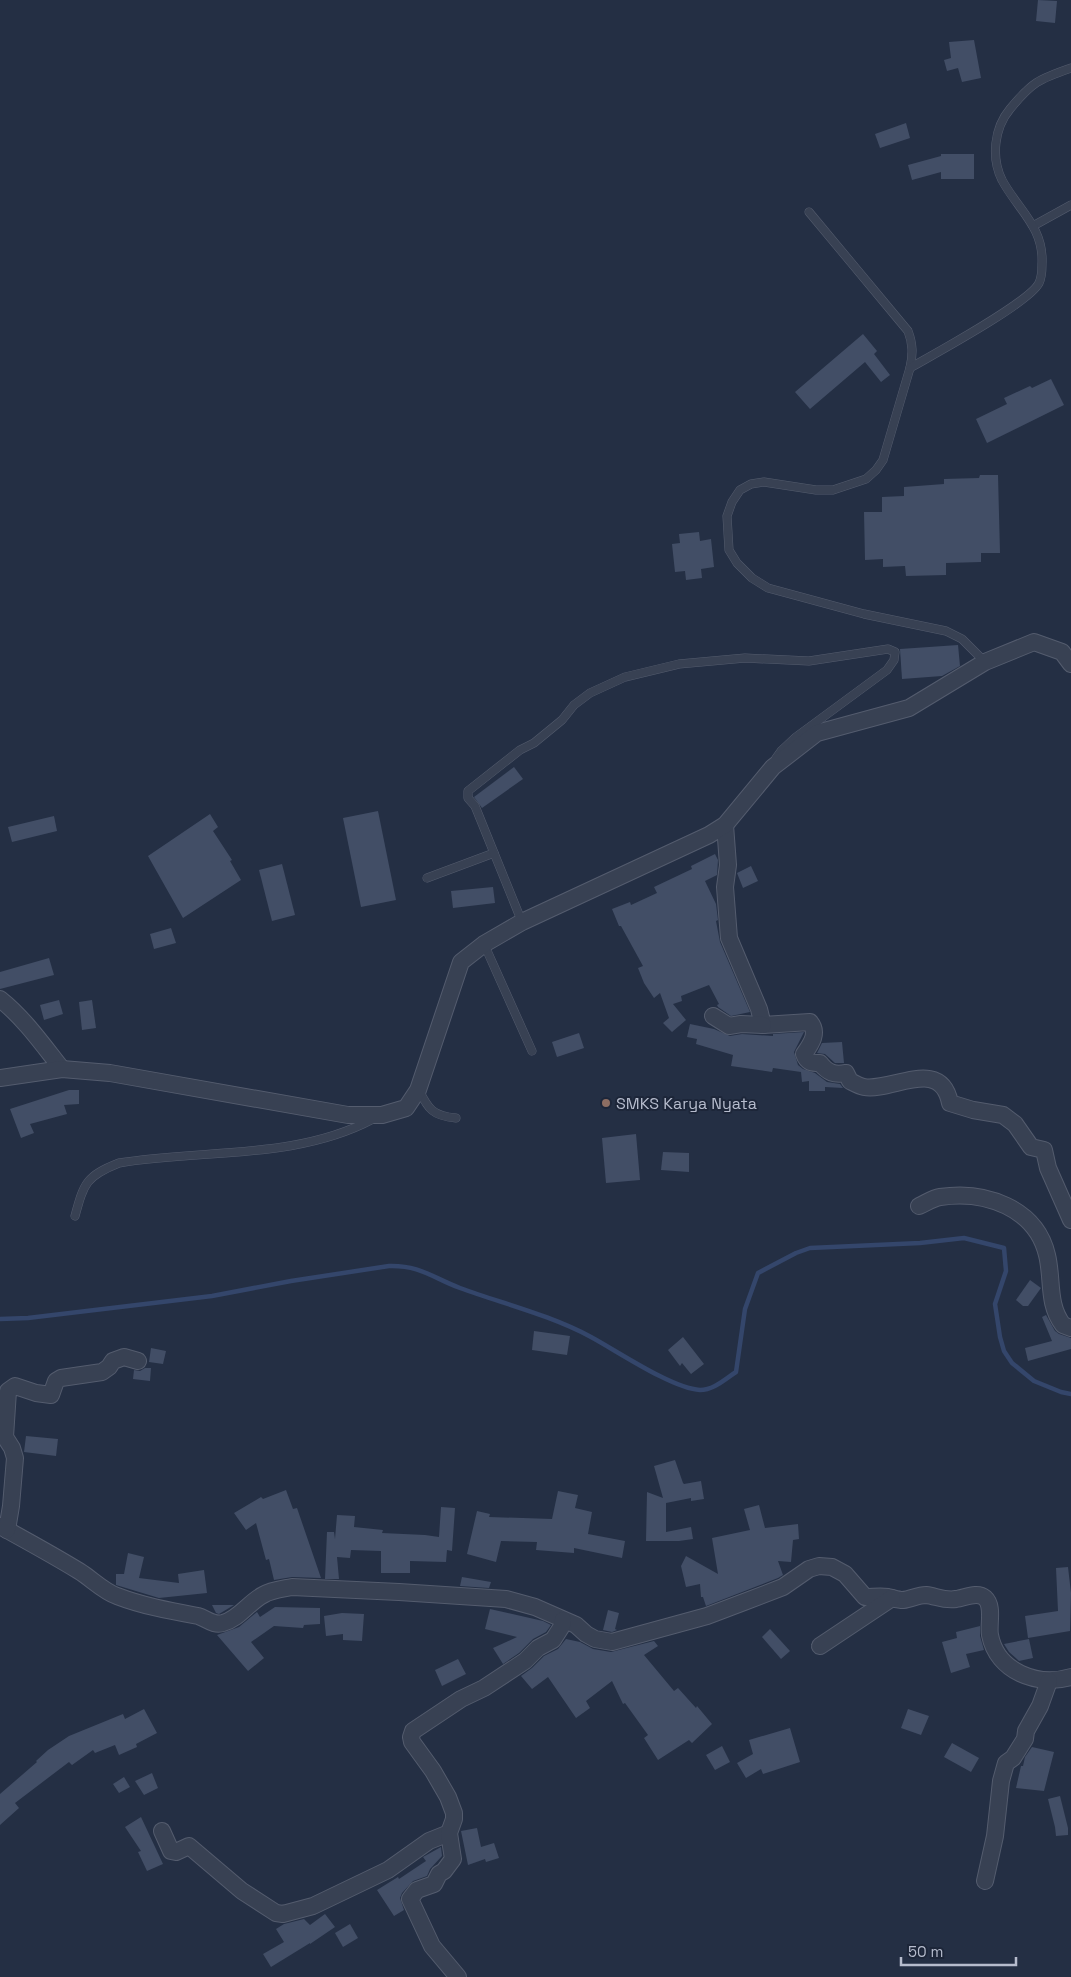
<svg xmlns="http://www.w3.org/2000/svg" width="1071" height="1977" font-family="'Space Grotesk',sans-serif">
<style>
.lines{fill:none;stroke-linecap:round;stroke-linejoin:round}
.stream{stroke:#34466b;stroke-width:4.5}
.building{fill:#424e66}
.lane-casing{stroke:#545c6e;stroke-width:9}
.street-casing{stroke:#545c6e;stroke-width:18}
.lane{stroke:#384153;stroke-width:8}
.street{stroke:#384153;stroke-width:16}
.education-dot{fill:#8d6e63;stroke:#1d2639;stroke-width:2}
.labels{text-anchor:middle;stroke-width:4;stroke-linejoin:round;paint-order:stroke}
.poi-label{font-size:16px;fill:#b6bccd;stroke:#1d2639;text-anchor:start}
</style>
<rect width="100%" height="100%" fill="#242f44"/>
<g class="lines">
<!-- stream -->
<path class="stream" d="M0,1319L28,1318L212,1296L291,1281L389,1266C420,1265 433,1278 460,1288C504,1304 550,1315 591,1337C617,1351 673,1389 700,1390C714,1390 725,1379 736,1372L745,1309L758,1273L796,1253L810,1248L920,1243L964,1238L1004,1248L1006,1271L995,1304L1000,1337L1004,1351L1012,1363L1034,1381L1061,1392L1071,1394"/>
</g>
<!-- building -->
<g class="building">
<path d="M1038,0L1057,1L1055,23L1036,21Z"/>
<path d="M974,40L981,78L962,82L958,68L947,71L944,60L951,58L949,42Z"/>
<path d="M906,123L910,138L880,148L875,134Z"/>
<path d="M941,154H974V179H941V172L912,180L908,165L941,156Z"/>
<path d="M863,334L877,351L874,354L890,375L881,382L865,362L810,409L795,392Z"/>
<path d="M1051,379L1064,405L987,443L976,419L1007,404L1004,398L1030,386L1032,388Z"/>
<path d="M980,475H998L1000,553H981V562L946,563V575L906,576L905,566L883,567V559L865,560L864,512H882V497L904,496V487L944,484V479L979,478Z"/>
<path d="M699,532L700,541L711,539L714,567L701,569L702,578L686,580L685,571L675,572L672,544L680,543L679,534Z"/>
<path d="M958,645L960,666L942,676L902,679L900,649Z"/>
<path d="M514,767L523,779L482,808L474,797Z"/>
<path d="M378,811L396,900L361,907L343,818Z"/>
<path d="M210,814L218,827L213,831L232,860L230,861L241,880L183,918L148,856Z"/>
<path d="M54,816L57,831L12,842L8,827Z"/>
<path d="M715,854L718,860L717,875L705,881L716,904L718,920L716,921L720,942L750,1012L731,1016L718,1007L717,1005L719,1004L709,985L681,996L682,1001L673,1004L686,1020L672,1032L663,1023L669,1018L660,993L654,998L644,983L638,968L643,966L621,926H619L612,909L630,902L631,905L657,893L654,887L692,869L691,866Z"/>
<path d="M282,864L295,915L272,921L259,870Z"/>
<path d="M751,866L758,881L743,888L737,873Z"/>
<path d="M493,887L495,903L453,908L451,891Z"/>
<path d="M171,928L176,943L154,949L150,934Z"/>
<path d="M49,958L54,975L0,989V972Z"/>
<path d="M59,1000L63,1014L44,1020L40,1005Z"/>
<path d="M92,1000L96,1028L82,1030L79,1002Z"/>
<path d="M690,1024L714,1029L730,1036L742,1034L773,1036V1034L804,1032L794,1052L798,1065L803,1069L815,1073L827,1082L840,1084L843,1088L825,1087V1091H809V1081L802,1082L801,1072L773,1068L772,1072L731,1066L733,1055L696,1044L697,1039L687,1037Z"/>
<path d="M579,1033L584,1048L557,1057L552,1042Z"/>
<path d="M842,1042L844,1063H835L825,1054L817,1053L822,1043Z"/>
<path d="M69,1090H79V1104L64,1105L67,1114L30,1124L34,1133L21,1138L10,1109Z"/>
<path d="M636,1134L640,1180L606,1183L602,1138Z"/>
<path d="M663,1152L689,1153V1172L661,1170Z"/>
<path d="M1030,1280L1041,1288L1028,1306H1023L1016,1300Z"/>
<path d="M1046,1315L1055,1331L1059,1334L1071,1338V1349L1028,1361L1025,1348L1052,1341L1042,1317Z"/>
<path d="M534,1331L570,1336L567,1355L532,1350Z"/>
<path d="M683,1337L704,1364L691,1374L682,1363L680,1366L668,1350Z"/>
<path d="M151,1348L166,1351L163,1364L149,1362Z"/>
<path d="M145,1368H151L150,1381L133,1379L134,1370L140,1371Z"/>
<path d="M26,1436L58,1439L56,1456L24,1452Z"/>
<path d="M675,1460L683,1483L684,1484L701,1481L704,1499L691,1501V1498L666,1503V1532L691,1527L693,1539L679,1541H646L647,1492L663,1498L654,1466Z"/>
<path d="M286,1490L293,1509L297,1508L321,1578L292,1577L274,1580L269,1559L266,1560L256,1523L246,1530L234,1513L261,1497L263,1499Z"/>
<path d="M558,1491L578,1495L575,1508L592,1512L588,1534L625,1541L622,1558L574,1548V1553L536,1550L537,1542L501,1541L496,1562L467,1554L477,1511L490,1514L489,1517L552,1519Z"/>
<path d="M759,1505L765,1528L798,1524L799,1539L793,1540L791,1562L778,1561L783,1575L778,1578L706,1606L703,1597H701L700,1584L686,1587L681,1566L686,1556L718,1574L712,1538L750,1530L744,1509Z"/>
<path d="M441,1507L455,1508L452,1551L447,1550L446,1562L410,1561V1573H381V1551L351,1550L350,1558L337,1557L339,1579H325L327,1532H334L335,1539L337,1515L355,1516L354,1527L383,1530L382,1533L425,1535L439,1537Z"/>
<path d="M128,1553L144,1557L139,1578L179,1583L178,1574L204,1570L207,1593L159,1598L116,1585V1574H124Z"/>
<path d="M1068,1567L1071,1593L1070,1631L1028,1638L1025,1616L1058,1611L1056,1568Z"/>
<path d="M462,1577L491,1582L489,1588L460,1586Z"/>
<path d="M212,1605H234L219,1614L216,1613Z"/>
<path d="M275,1607L320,1608V1624L304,1625L303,1628L274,1626L251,1642L264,1658L248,1671L217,1635L239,1627L257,1612L260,1617Z"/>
<path d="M490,1609L543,1621L551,1625L546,1632L533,1639L519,1653L503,1664L493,1648L517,1637L485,1629Z"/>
<path d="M608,1610L619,1613L615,1629L617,1630L612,1632L603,1630Z"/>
<path d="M342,1613L364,1614L362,1641L343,1640V1634L326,1636L324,1616Z"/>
<path d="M980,1626V1636L984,1650L966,1654L970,1667L951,1673L942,1642L957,1638L956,1632Z"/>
<path d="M770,1629L790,1651L781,1659L762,1637Z"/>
<path d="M566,1639L580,1642L593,1649L611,1652L654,1641L658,1646L644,1655L674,1691L678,1688L696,1708L697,1706L712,1724L692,1743L689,1740L658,1760L644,1738L648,1735L625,1703L623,1704L612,1681L586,1701L590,1708L576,1718L548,1677L532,1689L521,1676L532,1668L544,1656L558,1649Z"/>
<path d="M1029,1639L1033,1658L1019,1661L1009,1652L1004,1644Z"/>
<path d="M458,1659L466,1674L442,1686L435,1670Z"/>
<path d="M144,1709L157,1733L136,1744L137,1747L119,1755L115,1745L95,1753L93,1750L72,1765L69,1762L15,1803L19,1808L0,1825V1794L37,1762L36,1761L48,1750L69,1736L123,1714L125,1719Z"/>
<path d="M908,1709L929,1716L921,1735L901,1728Z"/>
<path d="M790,1728L800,1762L763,1774L761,1769L746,1778L737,1763L753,1754L749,1740Z"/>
<path d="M952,1743L979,1758L971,1772L944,1757Z"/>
<path d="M722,1746L730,1762L715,1770L706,1755Z"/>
<path d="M1032,1747L1054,1752L1044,1791L1016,1788L1021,1766H1023L1025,1757Z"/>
<path d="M152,1773L158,1788L144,1795L135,1781Z"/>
<path d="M124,1777L130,1787L119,1793L113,1784Z"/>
<path d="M1060,1796L1068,1828V1835L1056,1836L1055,1827L1048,1799Z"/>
<path d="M141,1817L163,1864L147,1871L138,1852L141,1851L125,1827Z"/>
<path d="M477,1828L481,1847L494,1843L499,1858L486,1862L485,1859L468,1865L461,1831Z"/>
<path d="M441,1847L442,1856L430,1869L427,1876L413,1881L402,1893L400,1898L404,1910L394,1916L377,1890L398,1877L399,1879L426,1861L423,1857Z"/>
<path d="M325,1914L335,1927L310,1944V1943L271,1967L263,1954L284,1942L276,1929L284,1924L304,1919L310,1925Z"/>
<path d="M350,1924L358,1938L343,1947L335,1933Z"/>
</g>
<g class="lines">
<!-- lane casing -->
<g class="lane-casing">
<g id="lane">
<path d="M809,212L908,331C913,344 913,354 910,368L883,460L876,470L866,479L833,490H816L764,482L751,484L740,490L732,502L727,516L729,550L737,563L752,578L768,588L864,614L946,631L962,639L985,662"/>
<path d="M1033,226L1071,205"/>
<path d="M910,368C934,354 1029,303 1039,283C1042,277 1042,270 1042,264C1044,227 1018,210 1002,180C991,158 994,128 1010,109C1032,82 1039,79 1071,68"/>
<path d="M427,878L494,853"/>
<path d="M522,922L475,806L468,798V791L520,750L534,743L562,720L574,705L590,693L625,677L679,664L745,658L809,661L888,649L895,652L894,660L887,670L796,737L781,751L776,758"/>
<path d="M484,944L532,1051"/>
<path d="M419,1090C428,1109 433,1116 456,1118"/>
<path d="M75,1216C84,1183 86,1176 119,1163C203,1149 296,1160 373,1119"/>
</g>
</g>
<!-- street casing -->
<g class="street-casing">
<g id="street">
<path d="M725,825L728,865L725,887L729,938L759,1009L763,1025L810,1022C819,1033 811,1044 804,1054C807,1063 812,1063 820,1063C828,1073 834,1075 846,1073L850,1081C854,1083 859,1086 864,1087C892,1092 941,1056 950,1103L973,1110L1003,1115L1015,1124L1031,1147L1044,1150L1048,1168L1071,1220"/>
<path d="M0,999C24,1018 43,1045 62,1069"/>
<path d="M713,1016L729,1026L741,1024L763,1025"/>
<path d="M0,1078L62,1069L110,1073L348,1115H382L406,1108L418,1090L461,962L484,944L522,922L709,835L725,825L773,767L817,733L909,708L985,662L1034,642L1062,652L1071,664"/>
<path d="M919,1206C926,1203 933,1198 940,1197C985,1190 1036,1208 1047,1255C1053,1279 1047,1304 1063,1325L1071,1328"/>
<path d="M0,1526C27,1541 53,1555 79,1571C92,1579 103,1591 117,1596C143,1606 171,1611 198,1616C206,1618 213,1626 223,1623C239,1619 248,1603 263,1595C271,1590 282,1589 292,1587L399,1592L506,1599L535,1607L576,1625L586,1634L595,1639L612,1642L707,1616L744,1602L783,1587L809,1569L819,1566L832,1567L845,1574L865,1597C873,1597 881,1596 888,1597C893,1598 898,1600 903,1600C911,1599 918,1595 926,1595C936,1596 944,1601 956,1599C965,1598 977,1591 985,1598C994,1606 988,1625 990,1635C997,1672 1038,1687 1071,1677"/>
<path d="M7,1530L11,1506L15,1458L12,1448L5,1437L8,1391L15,1386L36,1393L51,1395L56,1381L61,1378L102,1372L109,1367L113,1361L124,1357L138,1361"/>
<path d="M820,1646L892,1598"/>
<path d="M162,1831L171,1851L176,1852L189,1846L242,1891L276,1913L283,1914L313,1906L388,1870L429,1841L449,1833"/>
<path d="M985,1881L995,1836L1001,1781L1006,1763L1013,1758L1025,1739L1026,1731L1040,1706L1049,1681"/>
<path d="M458,1977L432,1946L410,1899L417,1890L434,1884L439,1874L444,1871L453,1859L449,1833L454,1819V1813L448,1797L433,1771L412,1742L411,1737L413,1731L461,1699L484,1688L525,1661L538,1648L553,1640L562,1626L563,1620"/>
</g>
</g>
<!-- lane -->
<use href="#lane" class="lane"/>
<!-- street -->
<use href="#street" class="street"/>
</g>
<!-- markers -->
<circle class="education-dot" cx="606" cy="1103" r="5"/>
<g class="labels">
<!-- poi labels -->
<g class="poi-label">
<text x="616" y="1109">SMKS Karya Nyata</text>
</g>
</g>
<!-- scale -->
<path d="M901 1957v8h115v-8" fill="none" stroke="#b6bccd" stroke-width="2.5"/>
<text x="908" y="1957" font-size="15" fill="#b6bccd" stroke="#1d2639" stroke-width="4" paint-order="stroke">50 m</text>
</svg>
